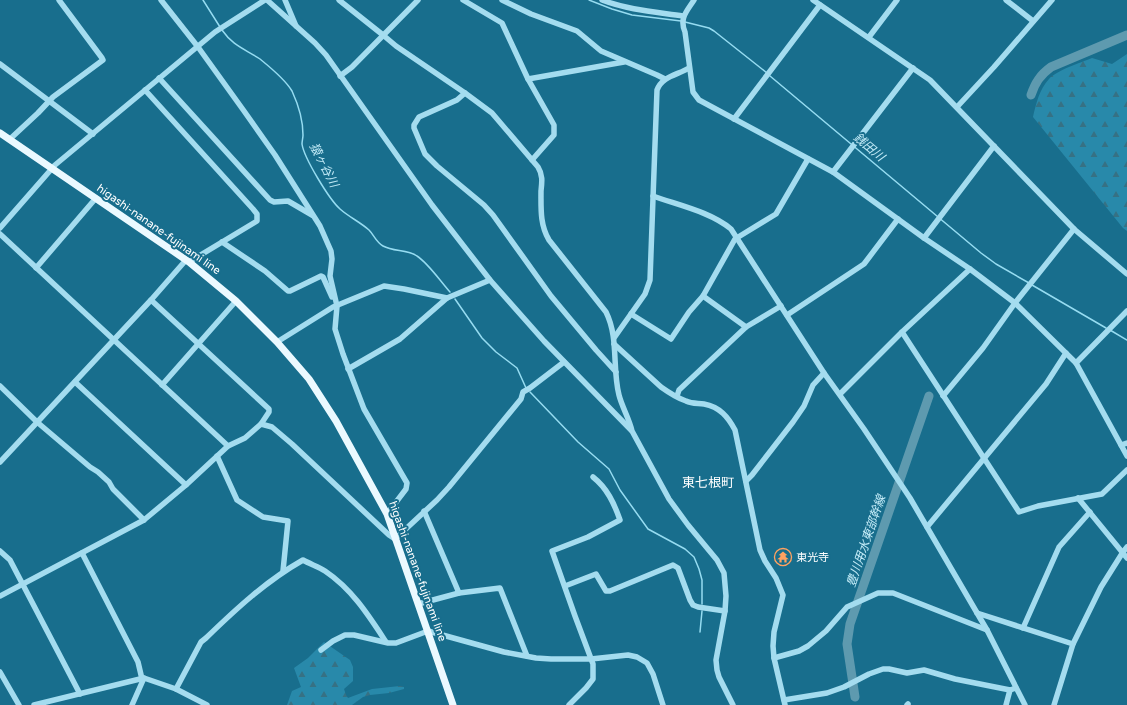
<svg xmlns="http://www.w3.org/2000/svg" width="1127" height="705" font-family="'Varela Round','Noto Sans JP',sans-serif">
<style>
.forest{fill:url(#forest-firs)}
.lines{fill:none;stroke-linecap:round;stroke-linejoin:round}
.stream{stroke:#96dcf1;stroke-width:1.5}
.river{stroke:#5e9aaf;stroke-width:9}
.minor{stroke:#a4dcef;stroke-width:5.5}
.major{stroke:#ebf9ff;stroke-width:7}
.labels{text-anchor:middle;stroke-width:4;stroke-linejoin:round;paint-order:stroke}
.street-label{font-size:11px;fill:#fff;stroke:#186e8d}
.poi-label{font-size:11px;fill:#fff;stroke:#186e8d;text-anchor:start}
.water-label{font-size:12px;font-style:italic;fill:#c4ecf8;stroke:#186e8d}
.quarter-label{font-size:13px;fill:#fff;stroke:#186e8d}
</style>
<defs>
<pattern id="forest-firs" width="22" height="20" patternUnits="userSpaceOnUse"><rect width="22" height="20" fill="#2889aa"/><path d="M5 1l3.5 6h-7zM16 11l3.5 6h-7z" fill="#367184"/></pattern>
</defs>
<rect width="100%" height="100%" fill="#186e8d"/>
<!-- forest -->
<g class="forest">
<path d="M1127,54V231L1123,228L1033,117C1036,104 1039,90 1049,79C1057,70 1080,63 1092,58L1112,64Z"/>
<path d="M324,642L350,660L353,667V681L344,689L346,695L348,698L372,689L400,686L404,687V689L389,693L370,695L363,697L352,705H287L292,691L301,687L294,668L308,658Z"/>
</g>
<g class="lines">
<!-- stream -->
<g class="stream">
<path d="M203,0L220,27"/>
<path d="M589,0L612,9L632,15L681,21"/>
<path d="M685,22L709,28L714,31L767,73"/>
<path d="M222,30C233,46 245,49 260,59C271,68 285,79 292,91C298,104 303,121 303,135C303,138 302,141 302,144C304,158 329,199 340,209C349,217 360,222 369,230C374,235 376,242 383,246C394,252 407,249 417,256C428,263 441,282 450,292"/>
<path d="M770,76L981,253L996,264L1029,283"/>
<path d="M1032,285L1106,328"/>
<path d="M455,299L482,338L496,352L517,368L526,388"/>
<path d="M1110,330L1127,340"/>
<path d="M530,392L578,442L609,469L620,490L648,529L685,549L694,557L699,569L702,580V604"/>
<path d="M700,632L702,611"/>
</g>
<!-- river -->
<g class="river">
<path d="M1031,95C1035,83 1040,75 1051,67L1127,35"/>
<path d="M855,697L847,644L850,624L929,396"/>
</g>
<!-- minor -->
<g class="minor">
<path d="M161,0L198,47L244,111L275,155L320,226L331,251L332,259L330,276L337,306L335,329L343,354L364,409L407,483L406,489L387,514"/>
<path d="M267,0L315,43L326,55L432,205L490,280L544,341L631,430"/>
<path d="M285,0L296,26"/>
<path d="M339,0L383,35L396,46L465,93L492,113L538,167C543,175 542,182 541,191C541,209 540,225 549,240L606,312C619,338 612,368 619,395C622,407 629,418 632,431L669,499L688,525L717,560L724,573L726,596L725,611L716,660L717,670L719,677L733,705"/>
<path d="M463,0L502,23L528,79L554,125V135L532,160"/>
<path d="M502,0L531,14L577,31L601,51L657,75L665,79"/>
<path d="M602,0C628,10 656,12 683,16"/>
<path d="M694,0C687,11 679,18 685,32L693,92L699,100L833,172L924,238L970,269L1015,303L1076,363L1127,456"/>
<path d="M813,0L930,80L1074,229L1127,274"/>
<path d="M1006,0L1033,21"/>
<path d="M869,37L897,0"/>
<path d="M0,64L93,134"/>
<path d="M340,76L352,67L418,0"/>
<path d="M159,78L270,200L274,202L288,201L312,215"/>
<path d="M528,79L624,62"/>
<path d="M145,90L253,209L257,214V221L189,262"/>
<path d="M465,93L457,100L419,117L414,125V128L425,154L437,166L484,205L493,215L551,296L596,350L616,372"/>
<path d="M957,107L994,67L1052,0"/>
<path d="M734,119L820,5"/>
<path d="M10,139L38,113L53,97L103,60L102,58L59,0"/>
<path d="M833,172L913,68"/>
<path d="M653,196C678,205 711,212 731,229L824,373L864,429L910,498L987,630L1025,705"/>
<path d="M0,228L55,165L215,32L265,0"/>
<path d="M0,234L228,446"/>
<path d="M924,238L994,146"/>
<path d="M222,242L265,271L288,291H290L321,276L323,277L332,297"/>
<path d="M36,268L96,198"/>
<path d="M703,296L746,327"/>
<path d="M151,300L269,409V412L261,424"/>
<path d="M631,314L671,339L689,312L703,296L735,239L776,214L808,159"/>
<path d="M787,315L864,264L898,219"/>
<path d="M902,332L1019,512L1038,506L1102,494L1127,470"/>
<path d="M614,338L645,294L650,280L657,90C662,76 678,75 689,68"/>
<path d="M277,342L333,307L384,286L404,289L447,298"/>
<path d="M614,344L661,387C668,392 677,398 686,401C692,404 698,403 704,404C720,407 728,417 735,430L760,550L765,561L776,578L783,595L774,632L773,646L774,658L785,705"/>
<path d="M1076,363L1127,311"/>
<path d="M348,369L400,339L447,298L490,280"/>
<path d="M75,382L186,485"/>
<path d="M162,385L236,301"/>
<path d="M0,386L37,422L90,467L98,472L109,482L113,489L144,520"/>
<path d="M840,394L902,332L970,269"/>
<path d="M677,396L679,390L746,327L781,306"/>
<path d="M943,396L983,348L1015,303L1074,229"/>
<path d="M1121,445L1127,443"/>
<path d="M217,456L237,500L263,517L288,521L283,571"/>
<path d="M0,462L151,300L186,260"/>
<path d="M746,481L752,475L793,422L804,406L813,385L824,373"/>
<path d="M1078,498L1127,558"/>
<path d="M424,511L459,593"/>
<path d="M927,527L1046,384L1066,353"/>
<path d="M0,551L10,560L80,694"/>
<path d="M82,553L138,662L142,679"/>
<path d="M565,586L596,574L606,591H610L673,565L678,568L690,600L693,605L698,607L725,611"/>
<path d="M0,596L144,520L186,485L228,446L245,438L261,424L272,427L292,444L389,535L395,539L437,500L449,487L521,399L523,392L530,388L564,362"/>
<path d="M418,604L459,593L500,588L527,656"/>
<path d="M977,613L1073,644"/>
<path d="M1023,628L1059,547L1090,512"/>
<path d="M321,650L333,641L345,635H354L388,643H396L428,631L504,652L536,658L551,659H591L628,655L637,657L647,663L653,674L663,705"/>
<path d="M774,658L799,651L808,646L826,631L847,607L878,593H893L987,630"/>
<path d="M0,672L19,705"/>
<path d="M176,689L201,642L206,638C236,609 266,581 303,560C310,564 319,567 325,571C352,589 369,616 386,642"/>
<path d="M784,700L827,693L844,687L869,674L883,669H889L907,673L924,670L955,679L1010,690L1016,688"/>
<path d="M34,705L144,678L176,689L207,705"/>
<path d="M132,705L144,678"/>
<path d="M569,705L586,688L593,679V664L575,616L552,551L588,537L620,520C614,503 607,488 593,477"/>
<path d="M907,705L908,704"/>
<path d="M1006,705L1010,690"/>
<path d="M1054,705L1073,644L1101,587L1123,552L1127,547"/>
</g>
<!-- major -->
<path class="major" d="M0,133L189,262L236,301L277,342L309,379L336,421L387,514L453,705"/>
</g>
<!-- icons -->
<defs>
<g id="temple-ring" transform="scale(0.9)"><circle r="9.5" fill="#186e8d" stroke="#ffa261" stroke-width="1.5"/><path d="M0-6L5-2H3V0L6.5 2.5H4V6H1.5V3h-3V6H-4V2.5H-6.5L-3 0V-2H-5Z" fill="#ffa261"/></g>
</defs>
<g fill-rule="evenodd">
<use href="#temple-ring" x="783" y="557"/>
</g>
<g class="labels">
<!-- street labels -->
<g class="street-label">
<text transform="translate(159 229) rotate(35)" y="4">higashi-nanane-fujinami line</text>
<text transform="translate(418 571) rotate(70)" y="4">higashi-nanane-fujinami line</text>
</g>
<!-- poi labels -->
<g class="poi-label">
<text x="796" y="561">東光寺</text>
</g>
<!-- water labels -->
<g class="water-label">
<text transform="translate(869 147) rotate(40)" y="4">銭田川</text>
<text transform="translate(324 165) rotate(63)" y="4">猿ヶ谷川</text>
<text transform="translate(866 541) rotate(-71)" y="4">豊川用水東部幹線</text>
</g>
<!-- quarter labels -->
<g class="quarter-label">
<text x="708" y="487">東七根町</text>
</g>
</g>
</svg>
